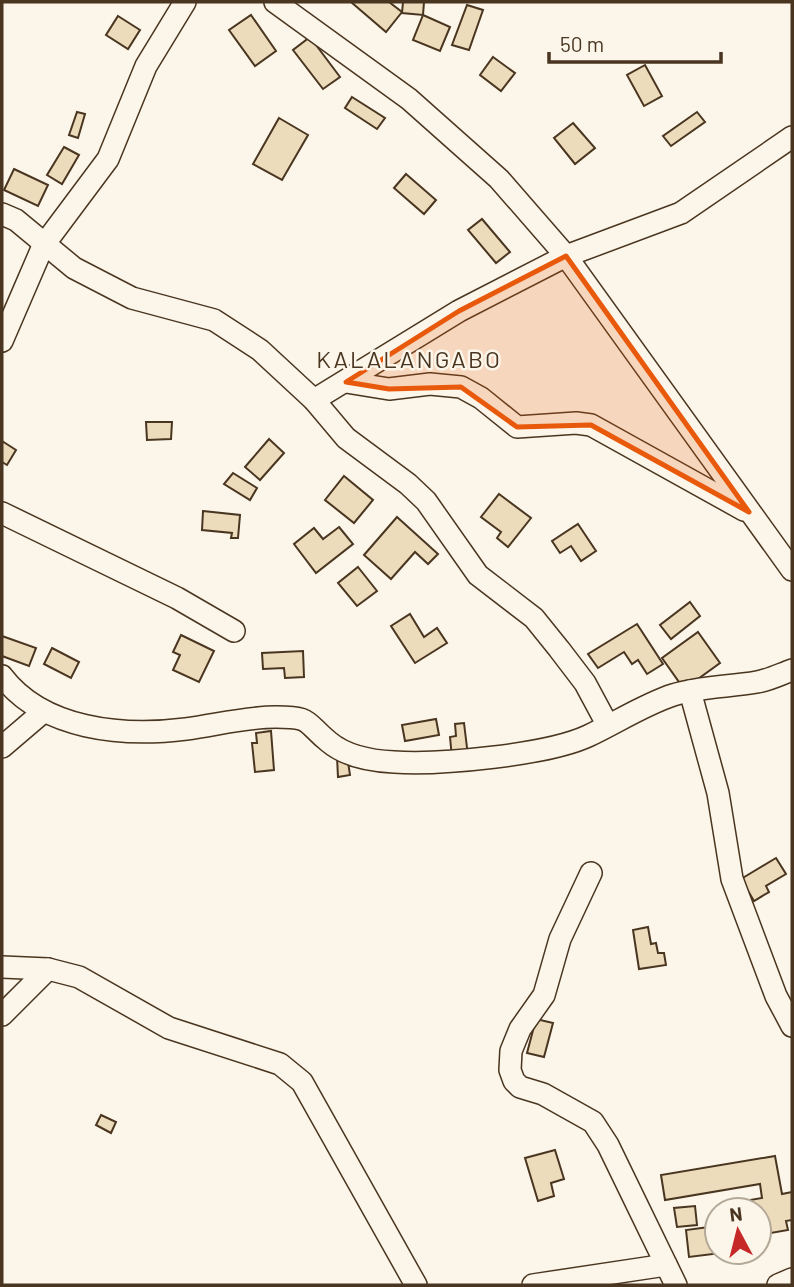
<svg xmlns="http://www.w3.org/2000/svg" width="794" height="1287" font-family="Barlow,sans-serif">
<style>
.building{fill:#ecdcbc;stroke:#4a3520;stroke-width:2}
.lines{fill:none;stroke-linecap:round;stroke-linejoin:round}
.minor-casing{stroke:#4a3520;stroke-width:24}
.minor{stroke:#fbf6e9;stroke-width:21}
.marked{fill:#e8590c;fill-opacity:0.2;stroke:#e8590c;stroke-width:5;stroke-linejoin:round}
.labels{text-anchor:middle;stroke-width:5;stroke-linejoin:round;paint-order:stroke}
.quarter-label{font-size:24px;letter-spacing:2px;fill:#4a3520;stroke:#fbf6e9}
</style>
<rect width="100%" height="100%" fill="#fbf6e9"/>
<!-- building -->
<g class="building">
<path d="M351,2H389L402,12L386,32Z"/>
<path d="M403,2H424L423,15L402,13Z"/>
<path d="M467,5L483,10L469,50L452,45Z"/>
<path d="M251,15L276,51L255,66L229,30Z"/>
<path d="M423,15L450,27L440,51L413,40Z"/>
<path d="M118,16L140,30L128,49L106,35Z"/>
<path d="M310,37L340,77L323,89L293,50Z"/>
<path d="M493,57L515,73L501,91L480,75Z"/>
<path d="M645,65L662,96L644,106L627,75Z"/>
<path d="M352,97L385,118L377,129L345,108Z"/>
<path d="M77,112L85,114L78,138L69,135Z"/>
<path d="M697,112L705,122L671,146L663,136Z"/>
<path d="M279,118L308,135L282,180L253,164Z"/>
<path d="M573,123L595,148L575,164L554,138Z"/>
<path d="M64,147L79,155L62,184L47,175Z"/>
<path d="M14,169L48,185L38,206L4,190Z"/>
<path d="M406,174L436,200L424,214L394,188Z"/>
<path d="M482,219L510,252L496,263L468,230Z"/>
<path d="M146,422H172L171,439L147,440Z"/>
<path d="M269,439L284,453L260,480L245,467Z"/>
<path d="M2,441L16,450L7,465L2,462Z"/>
<path d="M233,473L257,488L250,500L224,484Z"/>
<path d="M344,476L373,500L354,523L325,500Z"/>
<path d="M499,494L531,518L508,547L497,538L501,532L481,517Z"/>
<path d="M203,511L240,515L238,538H231L232,533L202,530Z"/>
<path d="M397,517L438,554L428,564L415,552L391,579L364,555Z"/>
<path d="M578,524L596,551L581,561L571,546L560,553L552,541Z"/>
<path d="M339,527L353,544L316,573L294,544L314,528L323,539Z"/>
<path d="M358,567L377,591L357,606L338,583Z"/>
<path d="M690,602L700,616L671,639L660,625Z"/>
<path d="M410,614L424,637L437,628L447,643L415,663L391,626Z"/>
<path d="M637,624L663,664L647,674L638,660L632,664L624,652L598,668L588,654Z"/>
<path d="M698,632L720,663L684,689L662,658Z"/>
<path d="M181,635L214,651L199,682L173,670L180,655L173,652Z"/>
<path d="M2,636L36,648L29,666L2,656Z"/>
<path d="M52,648L79,662L71,678L44,664Z"/>
<path d="M303,651L304,677L285,678L284,668L263,669L262,653Z"/>
<path d="M436,719L439,735L405,741L402,725Z"/>
<path d="M464,723L468,756L452,758L450,737L456,736L455,724Z"/>
<path d="M271,731L274,770L255,772L252,743H257L256,733Z"/>
<path d="M347,755L350,775L338,777L337,757Z"/>
<path d="M776,858L786,874L766,886L769,892L754,901L741,879Z"/>
<path d="M648,927L651,944L656,943L658,953H664L666,965L639,969L633,930Z"/>
<path d="M536,1019L553,1023L544,1057L527,1053Z"/>
<path d="M101,1115L116,1122L111,1133L96,1125Z"/>
<path d="M555,1150L564,1179L551,1183L554,1196L538,1201L525,1158Z"/>
<path d="M775,1156L782,1194L792,1192V1220L786,1221L788,1230L759,1235V1210H752L750,1200L762,1198L760,1184L665,1200L661,1175Z"/>
<path d="M695,1206L697,1225L677,1227L674,1208Z"/>
<path d="M717,1226V1252L721,1253L689,1257L686,1230Z"/>
</g>
<g class="lines">
<!-- minor casing -->
<g class="minor-casing">
<g id="minor">
<path d="M275,2L409,99L499,179L566,256L792,570"/>
<path d="M2,214L16,220L74,268L132,298L214,320L260,350L314,400L346,438L408,484L426,501L478,575L534,618L559,649L585,683L607,724"/>
<path d="M2,341L43,246L108,159L146,66L185,2"/>
<path d="M346,382L389,389L430,384L461,387L481,398L517,427L576,423L591,425L744,510"/>
<path d="M314,400L459,311L566,256L681,213L792,137"/>
<path d="M2,513L177,598L234,631"/>
<path d="M2,676C43,730 123,737 186,729C216,725 246,717 276,717C313,717 304,722 329,742C347,757 372,761 394,762C440,765 547,755 588,736C616,723 643,705 673,695C701,686 729,687 757,682C769,680 781,674 792,670"/>
<path d="M690,691L718,793L732,879L776,996L792,1026"/>
<path d="M2,747L43,712"/>
<path d="M591,873L560,939L544,995L520,1029L511,1051L510,1070L514,1081L520,1087L543,1094L593,1122L608,1145L676,1285"/>
<path d="M2,967L48,969L79,977L169,1028L280,1064L302,1082L416,1285"/>
<path d="M2,1015L48,969"/>
<path d="M533,1285L666,1265"/>
<path d="M778,1285L792,1279"/>
</g>
</g>
<!-- minor -->
<use href="#minor" class="minor"/>
</g>
<!-- marked area -->
<path class="marked" d="M566,256L749,512L591,425L517,427L461,387L389,389L346,382L459,311Z"/>
<g class="labels">
<!-- quarter labels -->
<g class="quarter-label">
<text x="409" y="368">KALALANGABO</text>
</g>
</g>
<!-- border -->
<rect width="794" height="1287" fill="none" stroke="#4a3520" stroke-width="7"/>
<!-- north arrow -->
<g transform="translate(738 1231) rotate(353)"><circle r="33" fill="#fbf6e9" stroke="#b4a999" stroke-width="2"/>
<path d="M0-5L12 26L0 18L-12 26Z" fill="#c62828"/>
<text y="-10" font-size="19" font-weight="bold" text-anchor="middle" fill="#4a3520">N</text>
</g>
<!-- scale -->
<path d="M549 52v10h172v-10" fill="none" stroke="#4a3520" stroke-width="3.5"/>
<text x="560" y="52" font-size="21" fill="#4a3520" stroke="#fbf6e9" stroke-width="5" paint-order="stroke">50 m</text>
</svg>
